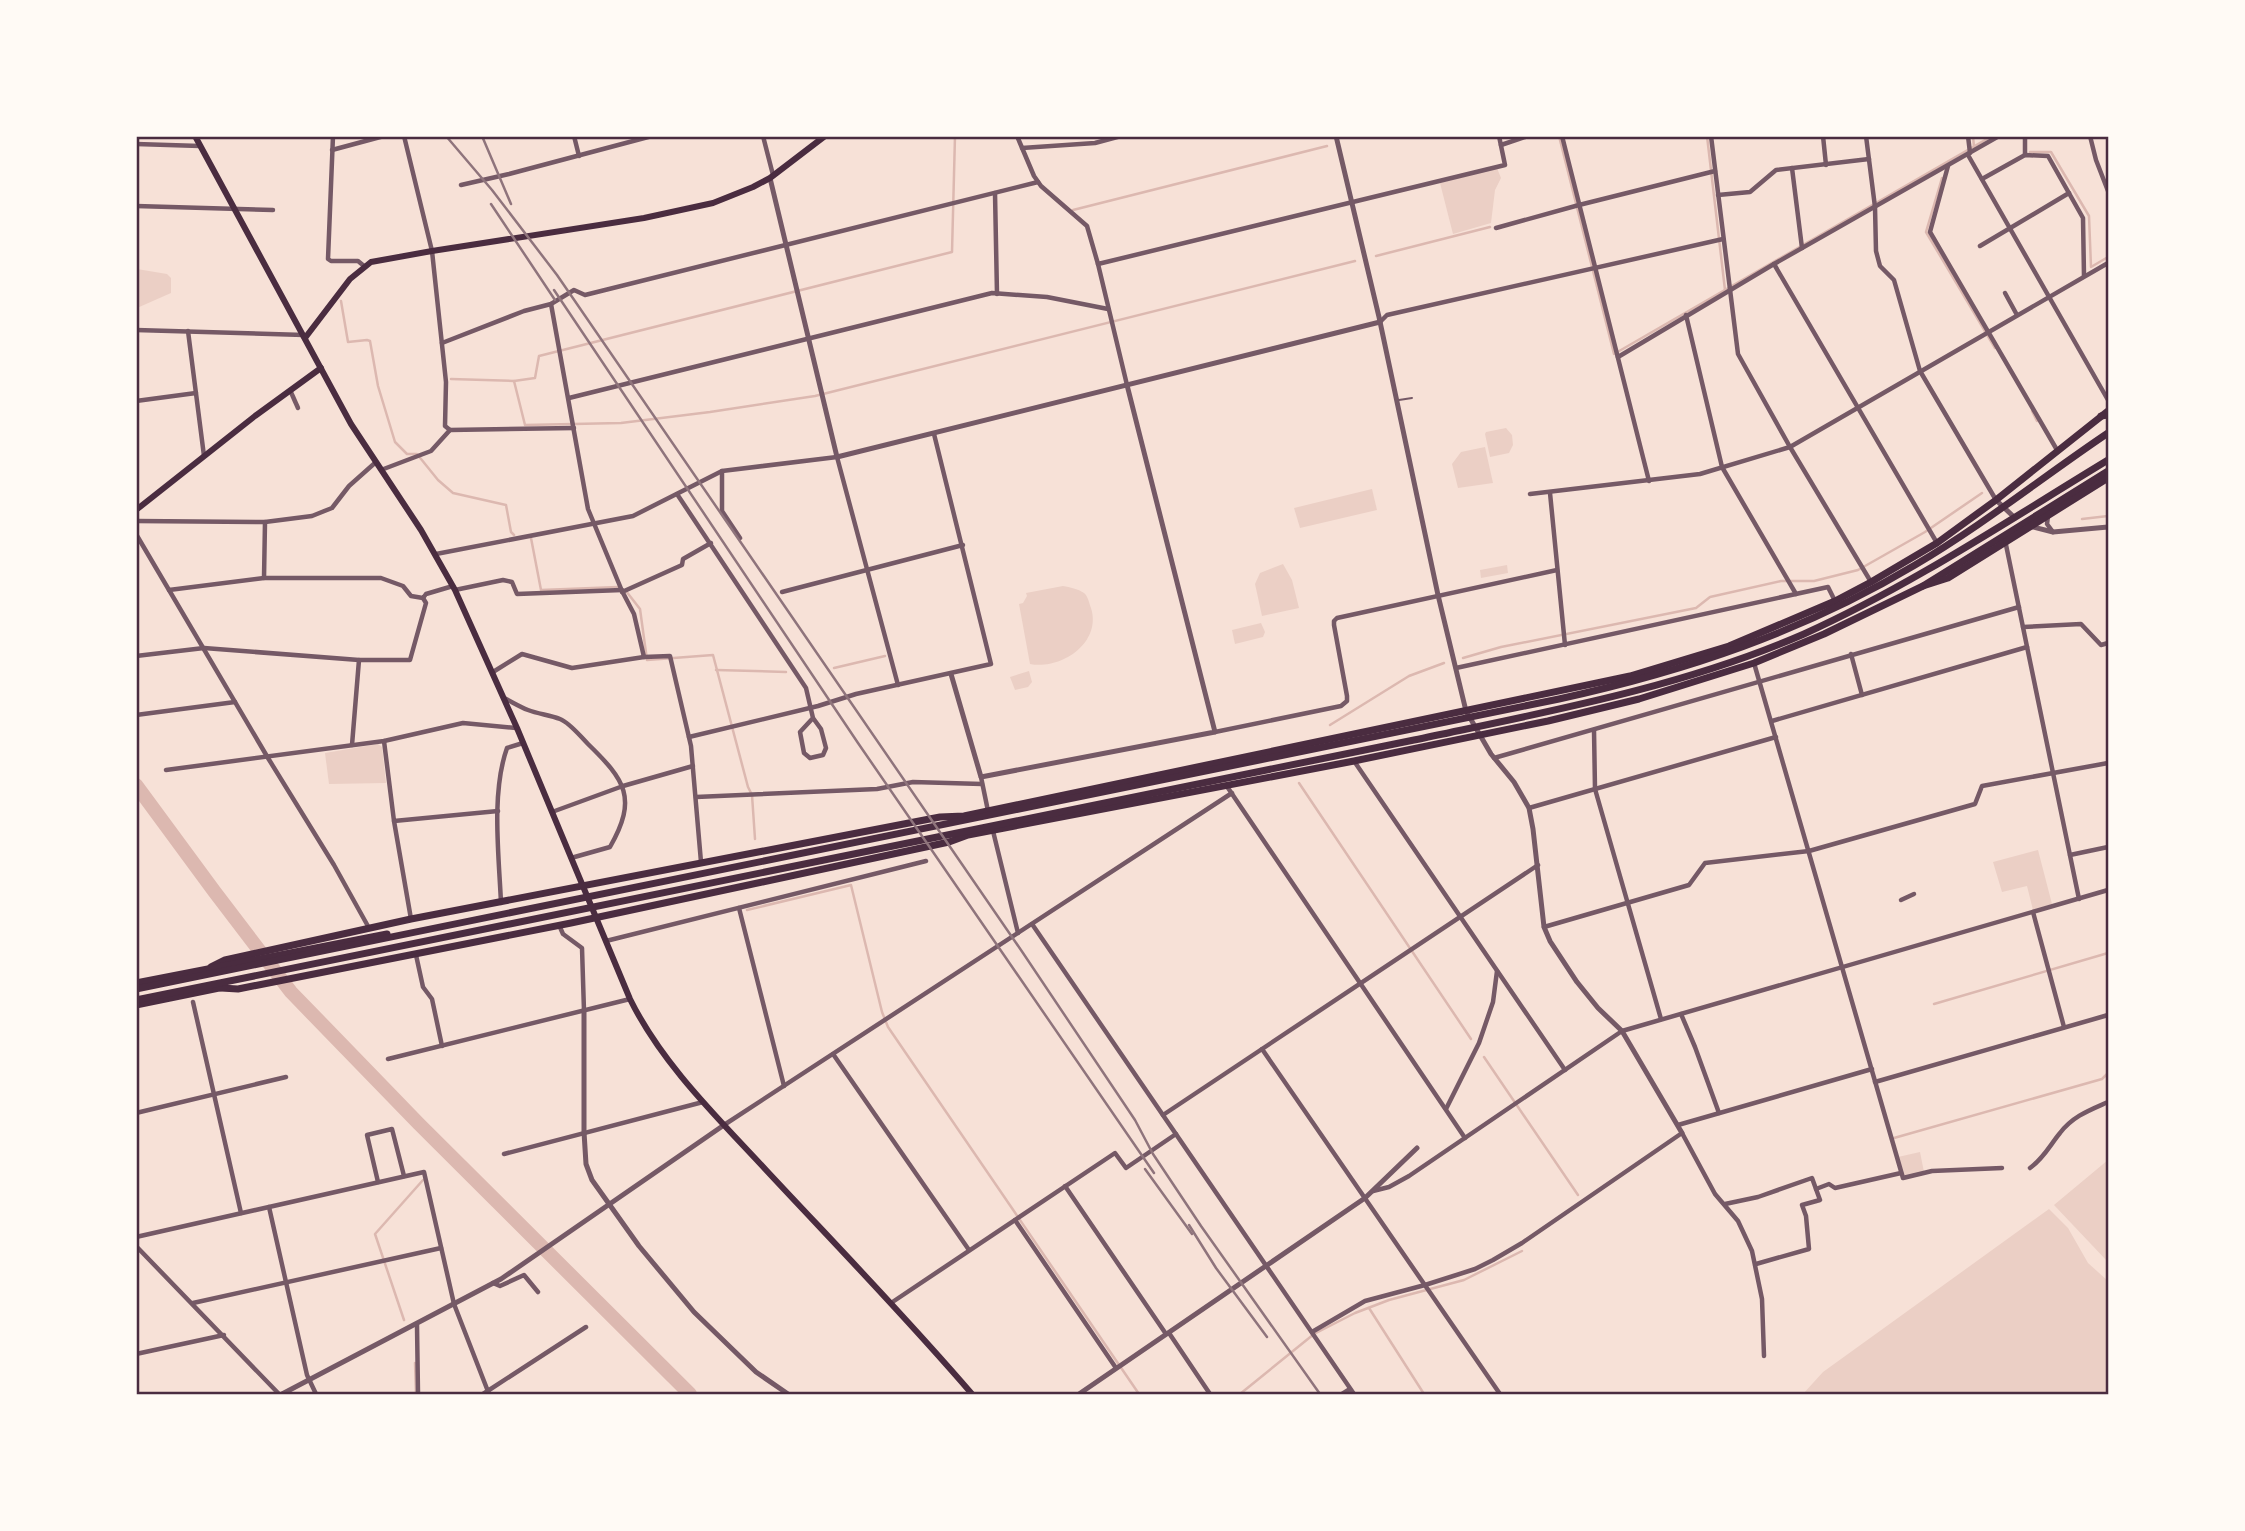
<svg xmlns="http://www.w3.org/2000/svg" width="2245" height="1531" font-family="Commissioner,sans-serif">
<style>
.green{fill:#ebcfc5}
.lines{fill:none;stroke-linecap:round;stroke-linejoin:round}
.stream{stroke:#dcb8b0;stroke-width:2.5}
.river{stroke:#dcb8b0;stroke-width:14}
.service{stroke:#755966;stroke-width:2}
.minor{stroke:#755966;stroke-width:4.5}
.tertiary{stroke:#755966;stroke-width:5}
.secondary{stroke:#4a2c40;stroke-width:6}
.primary{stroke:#4a2c40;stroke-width:6}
.trunk{stroke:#4a2c40;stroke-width:7}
.motorway{stroke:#4a2c40;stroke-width:7}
.rail{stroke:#8f747c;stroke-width:2.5}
.neatline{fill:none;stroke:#4a2c40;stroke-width:2.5}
</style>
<rect width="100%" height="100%" fill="#f7e1d7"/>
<!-- green -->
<g class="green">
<path d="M1497,168L1501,178L1495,190L1491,223L1453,234L1440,183Z"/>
<path d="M137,269L167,274L171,278V293L137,308Z"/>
<path d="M1506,428L1512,435L1513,445L1509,453L1490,457L1485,434L1486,432Z"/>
<path d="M1485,447L1493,483L1458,488L1452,464L1461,452Z"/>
<path d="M1372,489L1377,510L1300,528L1294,508Z"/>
<path d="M1283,564L1292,580L1299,608L1262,616L1255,584L1260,573Z"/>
<path d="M1507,565L1508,573L1481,578L1480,570Z"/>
<path d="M1063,586C1070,587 1078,589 1084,593C1088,596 1089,603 1091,608C1102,643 1061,670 1030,664L1019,604L1023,603L1027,596L1026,593Z"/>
<path d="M1261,623L1265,632L1263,637L1235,644L1232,630Z"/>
<path d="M1029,671L1032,682L1028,687L1015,690L1010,677Z"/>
<path d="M378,744L382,747L386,783L329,784L325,753Z"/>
<path d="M2038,850L2052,904L2033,910L2027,886L2002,892L1993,862Z"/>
<path d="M1920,1152L1924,1172L1904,1176L1898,1157Z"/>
<path d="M2108,1160V1262L2054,1205Z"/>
<path d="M2049,1209L2068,1228L2088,1263L2108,1281V1394H1803L1823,1372Z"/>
</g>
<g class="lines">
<!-- stream -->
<g class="stream">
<path d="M1559,136L1614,354L1992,136"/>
<path d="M1707,136L1725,290"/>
<path d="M1973,136L1974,147"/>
<path d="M2030,152H2051L2089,216L2091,267L2108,257"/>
<path d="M1942,178L1926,232L1995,348"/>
<path d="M1073,210L1327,146"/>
<path d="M1376,256L1490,227"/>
<path d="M341,301L348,342L367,340L370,341L378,386L395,442L407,454H417L438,480L453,493L506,505L511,532L514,535"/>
<path d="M451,379L514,381L535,378L539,356L952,252L955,136"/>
<path d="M514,381L525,425L621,423L710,412L815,396L1355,261"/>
<path d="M2032,411L2037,421"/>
<path d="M2082,519L2108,516"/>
<path d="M531,538L541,590L618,587"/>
<path d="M626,591L640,609L647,660L713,655L748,787L752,795L755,839"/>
<path d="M1463,658L1501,647L1696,608L1710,597L1781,581H1814L1858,570L1925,532L1982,493"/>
<path d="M834,668L885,656"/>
<path d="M716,670L786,672"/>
<path d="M1330,725L1409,676L1444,663"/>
<path d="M1299,783L1471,1039"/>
<path d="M747,910L851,885L882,1012L888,1027L1139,1394"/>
<path d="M1934,1004L2108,953"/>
<path d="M1484,1057L1578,1195"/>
<path d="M1894,1138L2102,1079L2108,1073"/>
<path d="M447,1159L451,1156"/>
<path d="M1369,1308L1424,1394"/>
<path d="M404,1320L375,1234L423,1180"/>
<path d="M415,1363L416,1394"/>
<path d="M1240,1394L1314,1334L1355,1313L1389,1300L1464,1280L1522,1251"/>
</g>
<!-- river -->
<path class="river" d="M136,785L214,891L291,992L419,1124L690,1394"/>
<!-- service -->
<path class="service" d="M1399,400L1412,398"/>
<!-- minor -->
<g class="minor">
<path d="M333,136L328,259L331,261H358L364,266"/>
<path d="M404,136L432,251L446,382L445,426L450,430"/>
<path d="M574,136L579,156"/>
<path d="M763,136L773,175"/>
<path d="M1017,136L1034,176L1041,186L1087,226L1098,264"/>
<path d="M1562,136L1649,481"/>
<path d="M1711,136L1738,354L1790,447L1871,582"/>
<path d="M1823,136L1826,165"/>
<path d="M1866,136L1875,207L1876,251L1880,266L1894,280L1920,371L1996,500"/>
<path d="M1968,136L1970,153"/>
<path d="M2090,136L2096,160L2108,191"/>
<path d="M136,144L200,146"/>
<path d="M1501,145L1528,136"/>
<path d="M1022,148L1095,143L1121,136"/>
<path d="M332,150L384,136"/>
<path d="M1968,155L2108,400"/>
<path d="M2025,155V136"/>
<path d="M1948,166L1930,232L2057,450"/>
<path d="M1792,168L1802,248"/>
<path d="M1982,179L2025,155L2048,156L2083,218L2084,276"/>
<path d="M461,185L509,174L652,136"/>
<path d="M995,193L997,294"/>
<path d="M1718,195L1750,192L1776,170L1869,159"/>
<path d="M136,206L273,210"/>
<path d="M1496,228L1579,205L1715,171"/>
<path d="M1980,246L2069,193"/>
<path d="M1774,264L1937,543"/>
<path d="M2005,293L2017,315"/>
<path d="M551,304L588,509L622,591L634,614L644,657"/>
<path d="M1686,315L1722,467L1796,594"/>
<path d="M1380,322L1387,315L1723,239"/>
<path d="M136,330L304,335"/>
<path d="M188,331L204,456"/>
<path d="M442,343L524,311L551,304L574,290L585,295L1038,182"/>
<path d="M1618,357L1774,264L1999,136"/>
<path d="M1127,385L1098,264L1505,165L1499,136"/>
<path d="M290,390L298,408"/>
<path d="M569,398L992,293L1047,297L1108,309"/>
<path d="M136,401L196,393"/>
<path d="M381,470L431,451L450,430L574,428"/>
<path d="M722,471V511L740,538"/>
<path d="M1550,493L1565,645"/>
<path d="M677,494L806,688L813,718L821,729L826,748L823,755L810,758L804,753L800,732L813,718"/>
<path d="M1530,494L1700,474L1790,447L2108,263"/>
<path d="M2048,516L2047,524L2053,532"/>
<path d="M136,521L265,522L312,516L332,508L349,486L376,462"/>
<path d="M136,534L268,758L334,865L369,928"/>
<path d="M2005,540L2079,899"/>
<path d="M436,554L633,516L722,471L837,457L898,685"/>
<path d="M264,578L265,522"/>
<path d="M169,590L264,578H381L403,586L411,596L423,598L426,594L453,586"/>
<path d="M455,590L503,580L512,582L517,594L622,590"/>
<path d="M622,592L682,565L683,559L711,543"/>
<path d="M782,592L963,545"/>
<path d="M2023,627L2081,624L2101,645L2108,643"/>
<path d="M1851,654L1862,695"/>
<path d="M136,656L204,648L359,660H410L426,603L423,598"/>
<path d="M1754,663L1903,1178L1932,1171L2002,1168"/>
<path d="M1456,668L1828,587L1835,601"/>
<path d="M493,672L522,654L572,668L644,657L670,656L691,746L701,862"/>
<path d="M504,698C512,702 520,707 528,710C538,714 550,715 560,719C570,723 580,736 588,744C625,780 638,798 610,847L571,858"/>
<path d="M136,715L235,702"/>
<path d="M1772,721L2027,647"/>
<path d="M1594,730L1595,789L1661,1019"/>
<path d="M1215,732L1341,706L1347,701V696L1334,625V621L1337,618L1557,570"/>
<path d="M689,737L818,706L856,694L991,664L934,434"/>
<path d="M384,741L394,821L498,811"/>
<path d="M352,745L359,660"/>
<path d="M1494,758L2019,607"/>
<path d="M1354,761L1565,1070"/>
<path d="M166,770L384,741L463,723L516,728"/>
<path d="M981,777L988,811"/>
<path d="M1226,785L1465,1138"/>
<path d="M696,797L877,789L913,782L982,784"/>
<path d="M1529,808L1776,737"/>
<path d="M552,812L623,786L693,766"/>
<path d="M394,821L411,919"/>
<path d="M993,831L1018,933"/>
<path d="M2070,855L2108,847"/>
<path d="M1901,900L1914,894"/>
<path d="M501,903C499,856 491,793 507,748L523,743"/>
<path d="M739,908L784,1086"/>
<path d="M2033,912L2064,1027"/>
<path d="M1032,924L1354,1394"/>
<path d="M559,925L563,934L582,948L584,1011"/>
<path d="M1544,927L1689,885L1705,863L1809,851L1975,804L1982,786L2108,763"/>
<path d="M606,941L926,861"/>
<path d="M416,955L423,987L432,999L442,1046"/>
<path d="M193,1002L241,1213"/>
<path d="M1681,1014L1695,1047L1719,1113"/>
<path d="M1262,1049L1500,1394"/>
<path d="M833,1054L969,1250"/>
<path d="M388,1059L630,999"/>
<path d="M1875,1082L2108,1015"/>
<path d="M1446,1109L1479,1043L1493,1002L1497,971"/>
<path d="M136,1113L286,1077"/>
<path d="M1163,1115L1538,865"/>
<path d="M724,1125L1232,793"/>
<path d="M1678,1125L1872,1069"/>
<path d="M504,1154L703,1102"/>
<path d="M2030,1168C2044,1158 2050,1145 2060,1133C2073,1116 2090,1110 2108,1102"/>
<path d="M378,1182L367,1135L392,1129L404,1176"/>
<path d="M1065,1186L1166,1334"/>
<path d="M1816,1189L1829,1184L1835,1188L1901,1173"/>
<path d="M1373,1191L1389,1187L1409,1176L1622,1031L2108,890"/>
<path d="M1725,1204L1758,1197L1812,1178L1820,1200L1802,1205L1806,1216L1809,1249L1756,1264"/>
<path d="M269,1207L307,1375L316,1394"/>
<path d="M1015,1220L1116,1368"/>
<path d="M136,1237L424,1172L454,1304L489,1394"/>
<path d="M136,1246L279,1394"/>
<path d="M493,1283L500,1286L524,1275L538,1292"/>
<path d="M193,1303L441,1248"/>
<path d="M891,1303L1115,1153L1126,1168L1176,1134"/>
<path d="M417,1325L418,1394"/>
<path d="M1312,1332L1365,1301L1425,1285L1475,1269L1493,1260L1522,1243L1682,1133L1715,1194L1738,1221L1752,1251L1762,1299L1764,1356"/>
<path d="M1169,1333L1210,1394"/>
<path d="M136,1354L224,1335"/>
<path d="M483,1394L586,1327"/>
<path d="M1342,1394L1350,1389"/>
</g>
<!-- tertiary -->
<g class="tertiary">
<path d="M1336,136L1379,317L1438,595L1466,711L1491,754L1514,782L1529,808L1533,829L1544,927L1550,941L1577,982L1598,1008L1622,1031L1682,1133"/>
<path d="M770,178L837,457L1380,322"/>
<path d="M1996,500L2015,518"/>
<path d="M2029,526L2053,532L2108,527"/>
<path d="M951,674L981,777L1215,732L1127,385"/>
<path d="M584,1011V1132L586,1164L592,1180L639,1246L694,1312L756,1372L788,1394"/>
<path d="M282,1394L501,1279L724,1125"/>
<path d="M1079,1394L1365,1198L1417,1148"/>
</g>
<!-- secondary -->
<path class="secondary" d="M136,510L255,416L321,368"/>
<!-- primary -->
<g class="primary">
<path d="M195,136L351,424L421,530L455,590L517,728L630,999C662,1064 717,1117 766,1170C835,1244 906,1317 972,1394"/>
<path d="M305,338L350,279L371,262L432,251L644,218L713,203L753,187L770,178L825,136"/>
</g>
<!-- trunk -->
<g class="trunk">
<path d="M211,967L225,960L411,919L940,817L964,816L1630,676L1729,646L1835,601L1871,582L1937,543L1996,500L2108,411"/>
<path d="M136,983L387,934"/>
<path d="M221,988L238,989L571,923L949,842L968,835L1354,761L1548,721L1639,699L1754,663L1824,634L1923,586L2108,471"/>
<path d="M136,1005L224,987"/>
</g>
<!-- motorway -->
<g class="motorway">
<path d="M2101,416L2108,415"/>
<path d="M1923,586L1948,578L2108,478"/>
<path d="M136,989L1559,699C1686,671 1803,632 1915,565C1983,525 2044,476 2108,433"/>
<path d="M136,1000L1414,740C1546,712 1680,688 1804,634C1910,586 2009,520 2108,460"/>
</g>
<!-- rail -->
<g class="rail">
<path d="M446,136L492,190L557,275L1023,953L1135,1120L1153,1154L1201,1226L1320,1394"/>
<path d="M482,136L511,204"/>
<path d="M491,204L555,300"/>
<path d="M554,290L858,743L1154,1173"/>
<path d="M1145,1169L1192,1234"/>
<path d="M1189,1225L1216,1268L1267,1337"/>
</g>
</g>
<!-- border -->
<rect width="2245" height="1531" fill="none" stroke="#fffaf5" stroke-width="276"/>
<rect x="138" y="138" width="1969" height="1255" class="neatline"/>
</svg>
